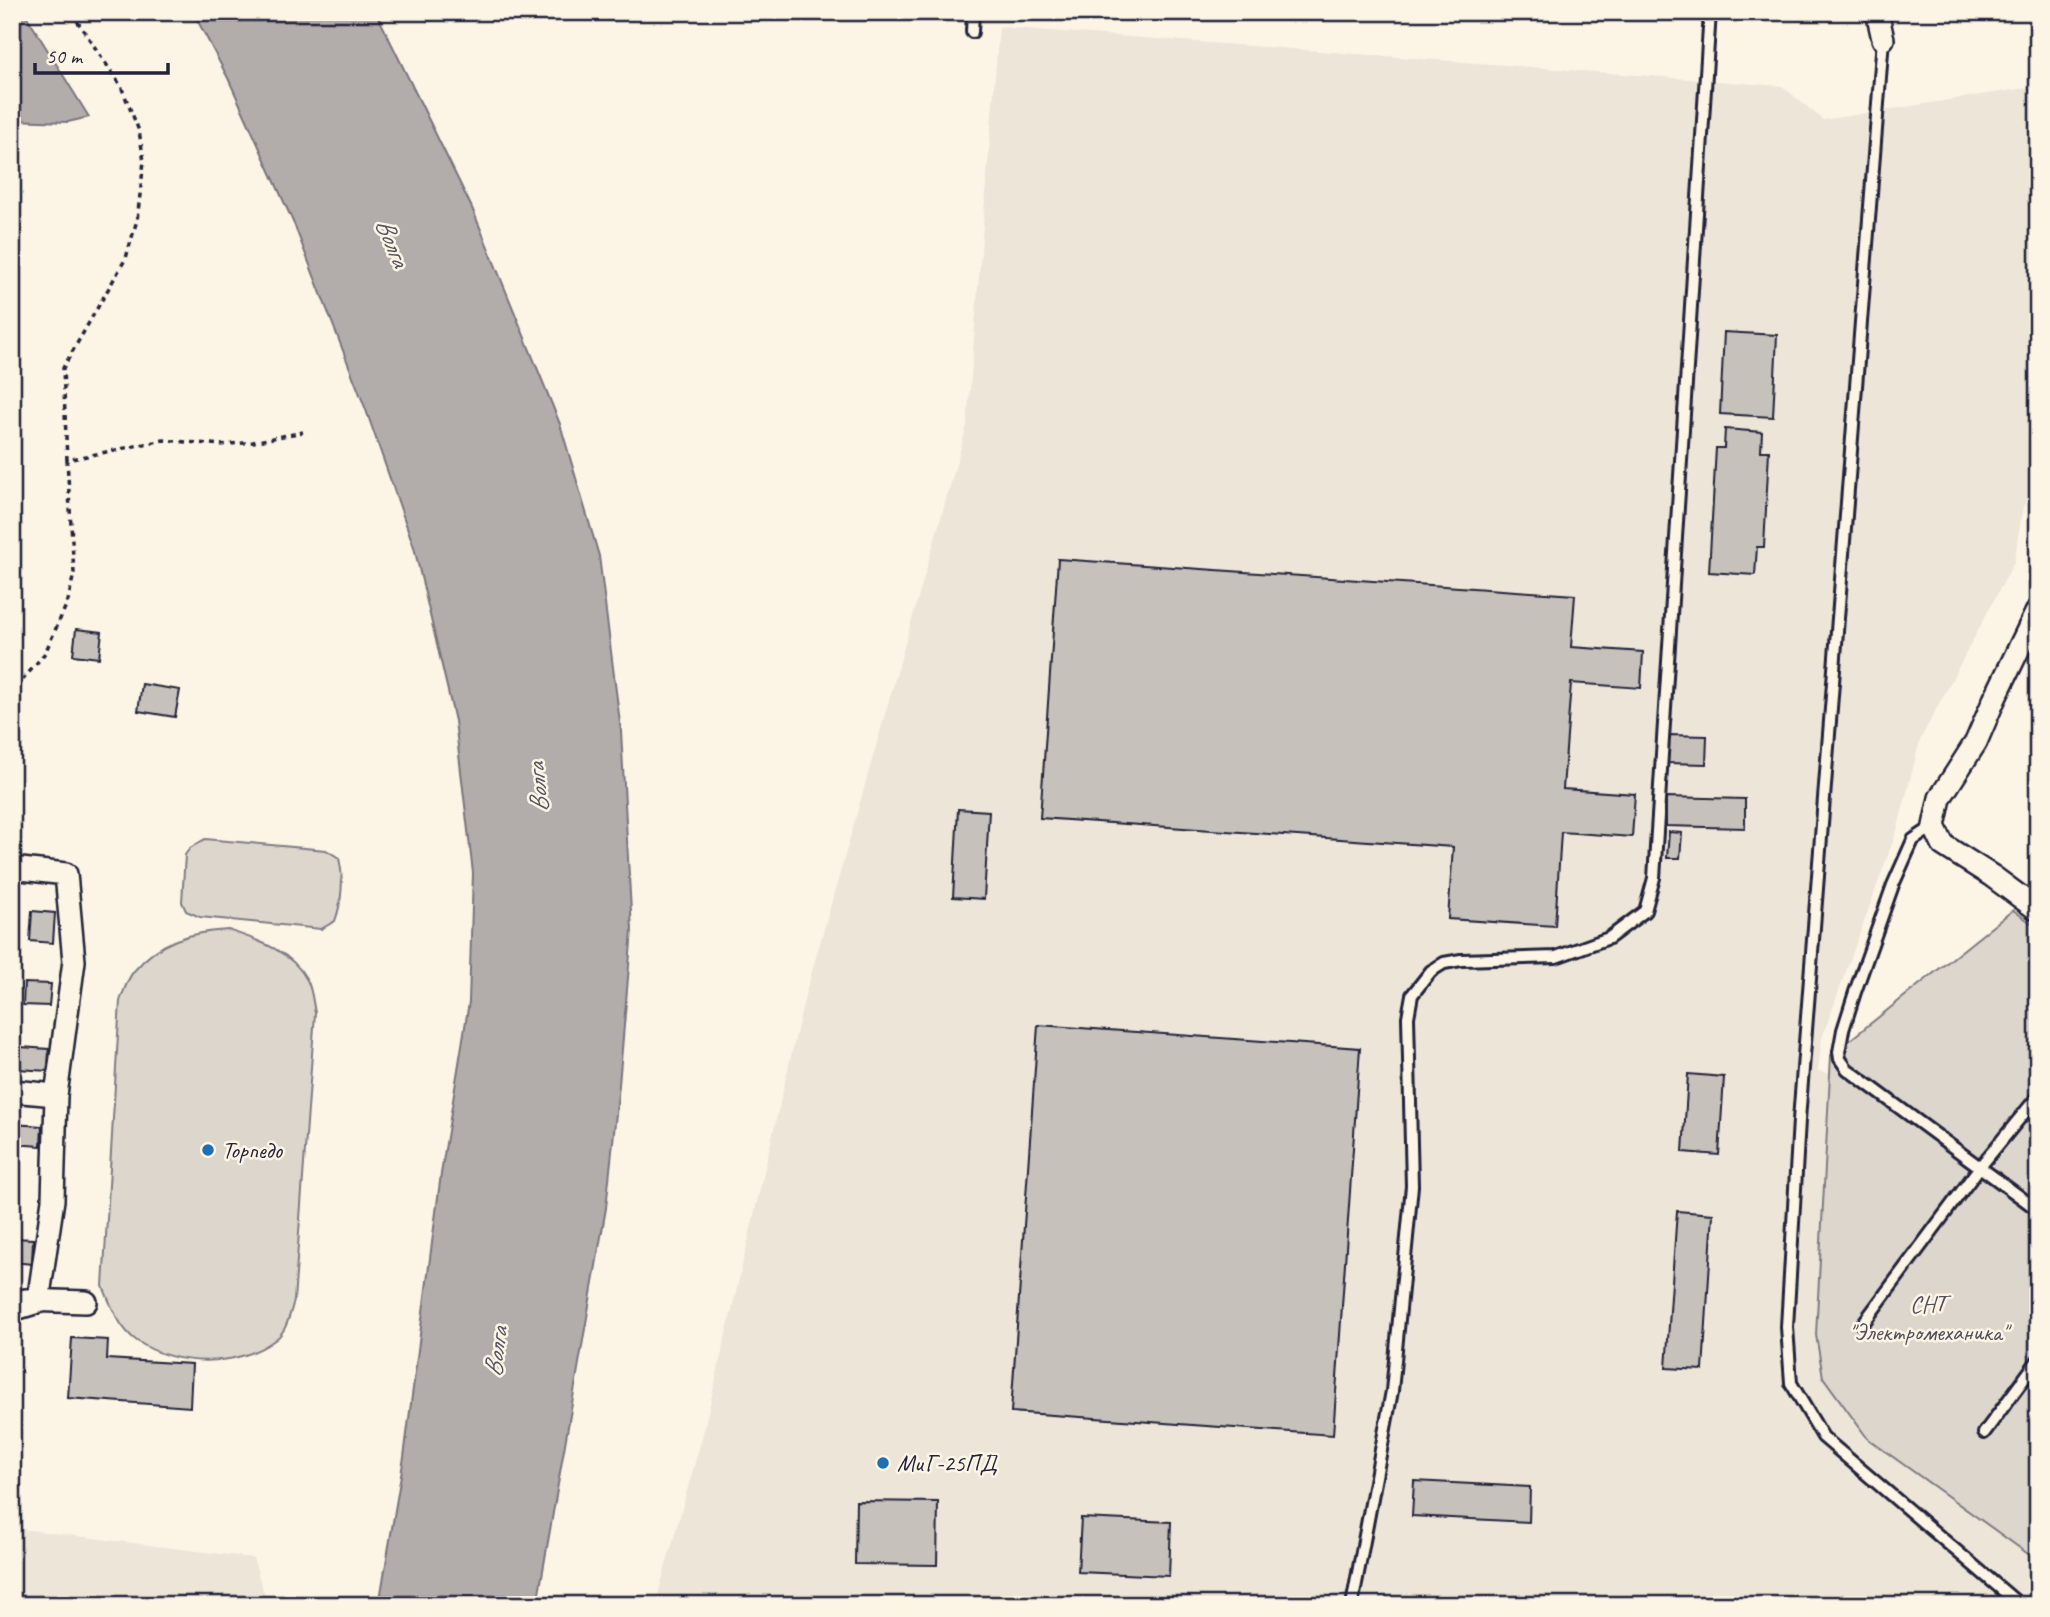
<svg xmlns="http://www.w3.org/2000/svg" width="2050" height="1617" font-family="Caveat,sans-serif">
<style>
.built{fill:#ece5d8}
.green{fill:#dcd6cc;stroke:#7f7c84;stroke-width:2}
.water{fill:#b2adab;stroke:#78757e;stroke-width:2}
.building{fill:#c6c1bb;stroke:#22223b;stroke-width:2}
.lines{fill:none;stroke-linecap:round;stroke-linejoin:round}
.lane-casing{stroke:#22223b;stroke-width:16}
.street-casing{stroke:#22223b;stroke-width:26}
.path{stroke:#22223b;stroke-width:3.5;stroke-dasharray:5 5;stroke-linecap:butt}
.lane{stroke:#fcf5e5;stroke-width:10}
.street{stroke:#fcf5e5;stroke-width:21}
.poi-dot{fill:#1f6fb2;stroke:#fcf5e5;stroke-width:2.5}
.labels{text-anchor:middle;stroke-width:5;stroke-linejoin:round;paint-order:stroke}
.poi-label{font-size:24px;fill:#22223b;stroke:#fcf5e5;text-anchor:start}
.park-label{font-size:24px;fill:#504f5f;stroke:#fcf5e5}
.water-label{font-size:26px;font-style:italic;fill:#545362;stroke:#fcf5e5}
</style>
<rect width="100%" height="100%" fill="#fcf5e5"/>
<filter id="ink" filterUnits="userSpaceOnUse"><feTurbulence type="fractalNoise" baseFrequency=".0143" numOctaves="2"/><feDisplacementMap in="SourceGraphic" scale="14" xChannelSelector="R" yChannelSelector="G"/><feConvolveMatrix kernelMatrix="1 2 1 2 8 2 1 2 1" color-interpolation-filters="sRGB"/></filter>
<g filter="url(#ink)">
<!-- built -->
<g class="built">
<path d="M999,27L1782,86L1823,120L2038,86V487L2023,506L2014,562L1920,740L1898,827L1822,1038L1818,1071L1831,1074L1868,1439L2038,1561V1605H655L703,1434L805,996L967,426Z"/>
<path d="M12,1528L253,1558L268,1605H12Z"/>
</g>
<!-- green -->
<g class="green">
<path d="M205,839L326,850L339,858C344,878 342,902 335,921L321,929L200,917L186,911L182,902L185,855L190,848Z"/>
<path d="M2013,910L2038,928V1561L1868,1439L1823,1377L1816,1335L1831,1055Z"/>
<path d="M228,930C257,940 291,950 307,980C312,989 313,1003 315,1013L294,1301C290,1313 287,1331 276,1339C238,1368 176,1367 137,1341C119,1328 111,1306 103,1286L120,1001C124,991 127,979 134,971C159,941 190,932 228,930Z"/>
</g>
<!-- water -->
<g class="water">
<path d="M12,12H24L89,117L68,122L12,120Z"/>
<path d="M193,12H376L472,208L560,424L599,556L621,731L632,930L619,1085L606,1208L537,1605H379L404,1457L441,1174L469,1002L473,873L455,721L414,547L366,410L294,224L228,78Z"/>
</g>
<!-- building -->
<g class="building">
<path d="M1724,332L1777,335L1773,417L1720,414Z"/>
<path d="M1725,429L1762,432L1761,451H1769L1764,547H1757L1755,575L1709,572L1716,448H1724Z"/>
<path d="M1058,559L1575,595L1571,647L1643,652L1641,688L1571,683L1563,789L1635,794L1632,837L1561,832L1555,926L1448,919L1453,847L1040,818Z"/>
<path d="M76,629L102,632L99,658L73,655Z"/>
<path d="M142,684L180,690L175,717L138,711Z"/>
<path d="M1668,735L1707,736L1706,764L1667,763Z"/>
<path d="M1666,797L1745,799V828L1666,826Z"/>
<path d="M958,809L989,811L984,899L953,897Z"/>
<path d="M1669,832L1682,833L1680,858H1667Z"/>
<path d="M32,911L55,913L53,943L30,941Z"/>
<path d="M24,983L51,984L49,1006L23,1005Z"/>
<path d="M1038,1025L1360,1048L1333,1435L1011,1412Z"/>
<path d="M20,1047L49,1049L48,1071L18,1069Z"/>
<path d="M1688,1074L1724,1077L1719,1155L1683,1152Z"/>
<path d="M12,1124L42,1126L41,1146L12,1144Z"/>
<path d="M1677,1211L1713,1214L1703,1370L1666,1368Z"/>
<path d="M12,1238L33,1239L32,1264L12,1262Z"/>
<path d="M72,1338L108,1340L107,1359L192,1364L190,1407L68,1398Z"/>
<path d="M1414,1481L1530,1487L1529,1522L1412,1516Z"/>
<path d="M856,1501L938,1502L937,1565L855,1564Z"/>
<path d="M1081,1518L1171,1522L1169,1576L1078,1572Z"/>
</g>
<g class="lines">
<!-- lane casing -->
<g class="lane-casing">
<g id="lane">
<path d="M972,32L973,12"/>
<path d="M1883,39L1799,1120L1787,1327L1791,1383L1823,1437L2020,1605"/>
<path d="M1934,826L1913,840L1893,885L1855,992L1843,1030L1839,1052L1840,1059L1847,1069L2038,1210"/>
<path d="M1862,1325L1979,1168L2038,1096"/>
<path d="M1984,1433L2038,1360"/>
<path d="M1352,1605L1392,1391L1412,1186L1408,1017L1412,995L1431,971L1444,963L1461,960L1556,957L1609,938L1645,911L1654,878L1710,12"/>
</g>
</g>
<!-- street casing -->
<g class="street-casing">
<g id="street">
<path d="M1877,12L1883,39"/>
<path d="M2038,609L1994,700L1976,742L1940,798L1934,826L1943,845L1992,876L2038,910"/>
<path d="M12,868L66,874L74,961L56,1095L53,1200L38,1302L12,1310"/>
<path d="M12,1091L56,1095"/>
<path d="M25,1300L86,1302"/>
</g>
</g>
<!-- path -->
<g class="path">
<path d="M67,460L63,368L126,258L137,220L144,161L139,131L121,86L71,12"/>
<path d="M12,697L21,682L45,653L68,601L74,573L67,460L164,440L221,445L253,442L303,432"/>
</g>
<!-- lane -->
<use href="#lane" class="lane"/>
<!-- street -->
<use href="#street" class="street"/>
</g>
</g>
<!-- markers -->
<g class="poi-dot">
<circle cx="208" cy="1150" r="7"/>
<circle cx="883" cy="1463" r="7"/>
</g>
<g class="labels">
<!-- poi labels -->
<g class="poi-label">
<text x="222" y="1158">Торпедо</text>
<text x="897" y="1471">МиГ-25ПД</text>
</g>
<!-- park labels -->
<g class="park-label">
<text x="1928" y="1312">СНТ<tspan x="1928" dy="28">"Электромеханика"</tspan></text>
</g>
<!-- water labels -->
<g class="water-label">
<text transform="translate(393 242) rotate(68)" y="9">Волга</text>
<text transform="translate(537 788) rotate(-95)" y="9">Волга</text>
<text transform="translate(495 1352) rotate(-82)" y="9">Волга</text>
</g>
</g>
<!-- margin -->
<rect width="2050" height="1617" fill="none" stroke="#fcf5e5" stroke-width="42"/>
<rect x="21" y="21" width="2008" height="1575" fill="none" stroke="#22223b" stroke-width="2.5" filter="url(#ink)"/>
<!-- scale -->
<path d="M35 63v10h133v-10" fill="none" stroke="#22223b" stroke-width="3.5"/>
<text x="46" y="63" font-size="21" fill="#22223b" stroke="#fcf5e5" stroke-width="5" paint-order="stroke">50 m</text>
</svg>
